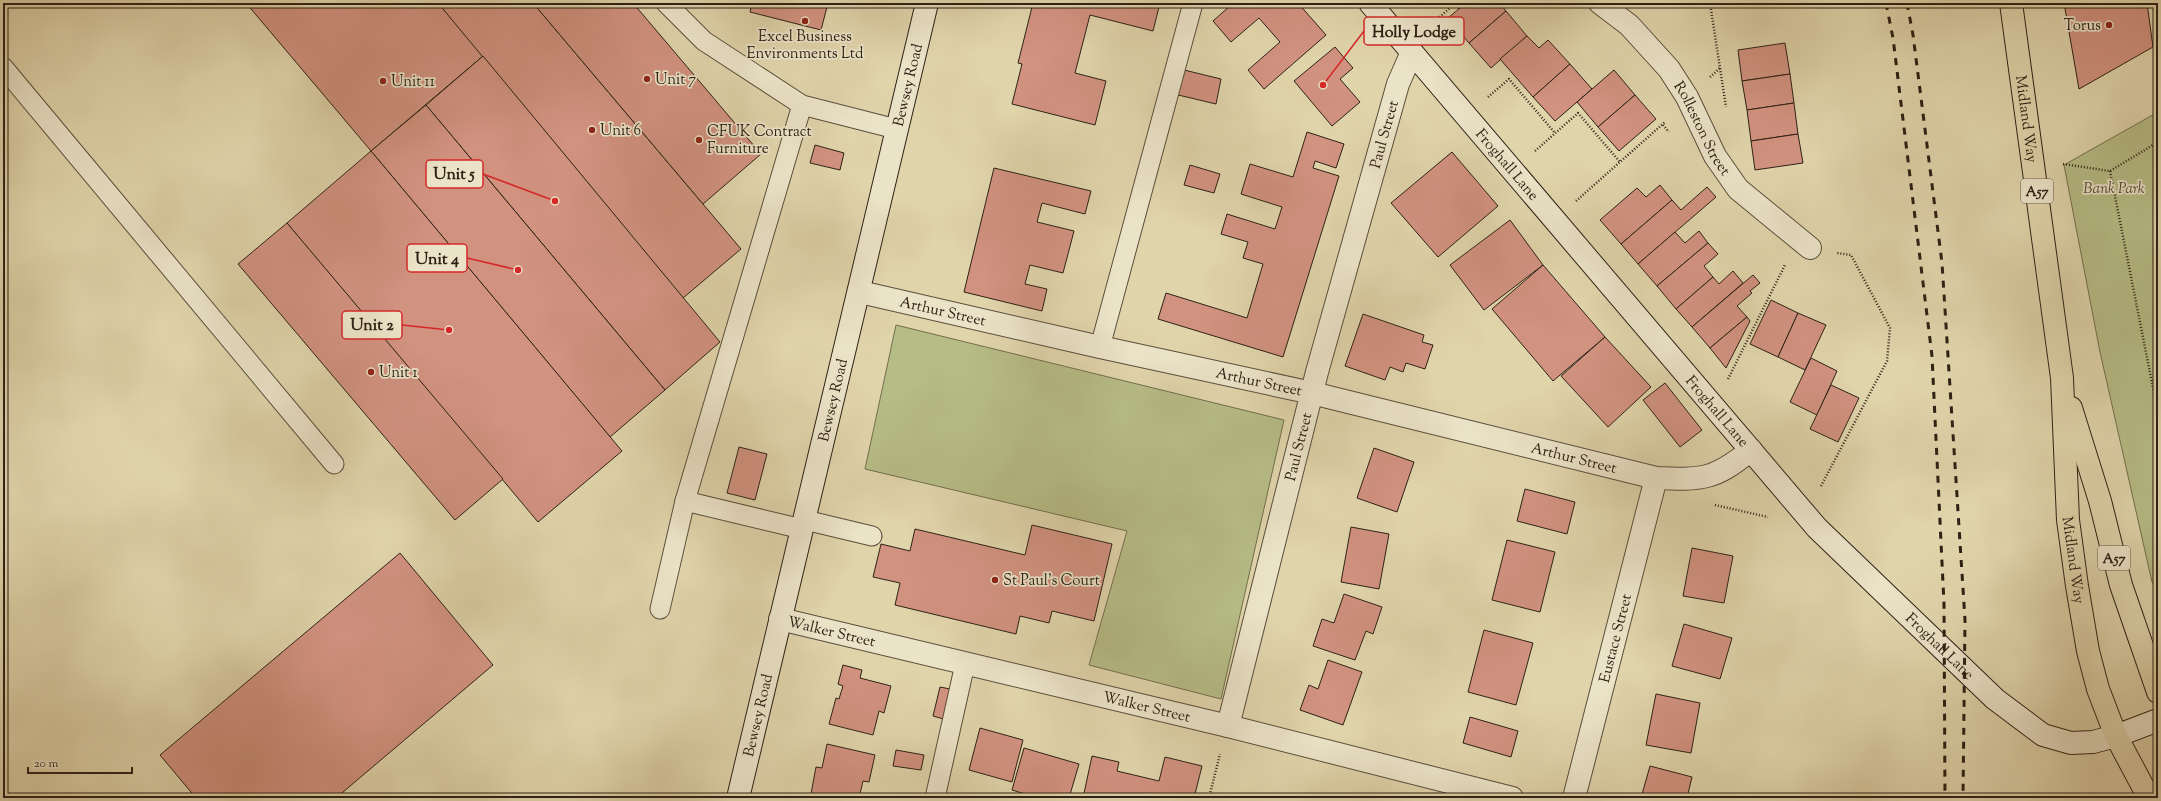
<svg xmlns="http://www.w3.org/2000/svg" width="2161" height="801" font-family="'Sorts Mill Goudy',serif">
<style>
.green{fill:#b6bc86;stroke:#726e4e}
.building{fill:#d19280;stroke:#2d2115}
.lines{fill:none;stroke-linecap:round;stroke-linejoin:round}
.lane-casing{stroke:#5a4e3a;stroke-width:21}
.street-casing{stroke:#5a4e3a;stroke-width:24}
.secondary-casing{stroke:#2d2115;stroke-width:24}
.highway-casing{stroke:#2d2115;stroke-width:24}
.path{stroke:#2d2115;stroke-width:2.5;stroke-dasharray:1 2;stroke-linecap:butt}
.lane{stroke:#ebe3c8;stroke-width:19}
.street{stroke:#ebe3c8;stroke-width:22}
.secondary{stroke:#ebe3c8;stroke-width:22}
.highway{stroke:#e0d4ab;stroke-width:22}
.rail{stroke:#2d2115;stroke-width:3;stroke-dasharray:7 7;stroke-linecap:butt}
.poi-dot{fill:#8f2418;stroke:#ebe3c8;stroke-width:1.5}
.labels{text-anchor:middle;stroke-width:3.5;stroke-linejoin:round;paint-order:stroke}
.shield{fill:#ebe3c8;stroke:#665b4b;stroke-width:1}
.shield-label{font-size:14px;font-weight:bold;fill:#2d2115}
.poi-label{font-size:15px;fill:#2d2115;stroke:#ebe3c8;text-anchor:start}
.street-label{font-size:15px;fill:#2d2115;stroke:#ebe3c8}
.park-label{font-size:15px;font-style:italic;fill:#4f4831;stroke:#ebe3c8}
.leader{fill:none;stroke:#d62828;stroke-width:1.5}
.callout-dot{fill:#d62828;stroke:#ebe3c8;stroke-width:1.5}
.callout{fill:#ebe3c8;stroke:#d62828;stroke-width:1.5}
.callout-label{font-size:16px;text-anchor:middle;font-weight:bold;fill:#2d2115}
</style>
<rect width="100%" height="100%" fill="#e0d4ab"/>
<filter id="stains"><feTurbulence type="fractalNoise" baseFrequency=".005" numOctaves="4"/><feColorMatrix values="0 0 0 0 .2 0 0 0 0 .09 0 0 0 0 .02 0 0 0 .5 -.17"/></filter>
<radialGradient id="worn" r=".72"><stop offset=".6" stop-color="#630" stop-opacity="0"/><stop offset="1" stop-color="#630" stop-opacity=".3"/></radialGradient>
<!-- green -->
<g class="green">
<path d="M2158,112V591L2152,582L2100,352L2064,165Z"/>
<path d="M896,325L1284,420L1221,699L1089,665L1127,531L865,469Z"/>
</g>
<!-- building -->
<g class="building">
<path d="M246,3H438L483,56L371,151Z"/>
<path d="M438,3H533L741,249L683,298Z"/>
<path d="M533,3H633L761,154L703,204Z"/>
<path d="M752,3H828L821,30L750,12Z"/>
<path d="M1033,3H1160L1153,31L1090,15L1075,73L1106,81L1095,125L1012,104L1022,64L1018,63Z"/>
<path d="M1229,3H1298L1326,35L1264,89L1248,70L1280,42L1259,18L1231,42L1213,21L1231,5Z"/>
<path d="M1453,3H1466L1459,9Z"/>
<path d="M1466,3H1499L1506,11L1469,43L1448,18Z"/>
<path d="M2064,3H2147L2153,47L2079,89Z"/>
<path d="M1506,11L1527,36L1491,68L1469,43Z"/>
<path d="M1527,36L1539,48L1548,40L1570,64L1533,97L1500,59Z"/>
<path d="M1785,43L1790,74L1742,81L1738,50Z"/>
<path d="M1335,47L1353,68L1340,79L1360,102L1332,126L1294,81Z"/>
<path d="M483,56L720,342L665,390L426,105Z"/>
<path d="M1570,64L1592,89L1555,121L1533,97Z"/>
<path d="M1180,69L1221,79L1216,104L1174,94Z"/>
<path d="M1614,70L1635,95L1598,127L1577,102Z"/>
<path d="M1790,74L1794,103L1747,110L1742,81Z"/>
<path d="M1635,95L1656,119L1619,151L1598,127Z"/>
<path d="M1794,103L1798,134L1751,141L1747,110Z"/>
<path d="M426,105L665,390L610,437L371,151Z"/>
<path d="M1307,132L1344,144L1336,168L1315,161L1313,168L1339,176L1283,357L1158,319L1166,293L1247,318L1263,264L1243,258L1248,242L1221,234L1227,214L1275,229L1282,207L1241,194L1250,164L1293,177Z"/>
<path d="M1798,134L1803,163L1755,170L1751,141Z"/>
<path d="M815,145L844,153L840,170L810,163Z"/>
<path d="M371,151L622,451L538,522L287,223Z"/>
<path d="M1452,152L1498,206L1438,257L1391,203Z"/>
<path d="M1190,165L1220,174L1214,193L1184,185Z"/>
<path d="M994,168L1091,191L1085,214L1042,203L1037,222L1074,231L1063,273L1030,265L1025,284L1047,289L1042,311L964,292Z"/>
<path d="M1660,185L1672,200L1621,244L1600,220L1637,188L1646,197Z"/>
<path d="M1707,187L1716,197L1638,264L1621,244L1672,200L1681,210Z"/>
<path d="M1510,220L1543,265L1484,310L1450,265Z"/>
<path d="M287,223L503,479L455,520L238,264Z"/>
<path d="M1699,231L1708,243L1657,286L1638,264L1675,232L1685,243Z"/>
<path d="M1708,243L1718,254L1704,266L1713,277L1676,309L1657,286Z"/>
<path d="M1543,265L1605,337L1553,381L1492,309Z"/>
<path d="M1733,271L1743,283L1692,327L1676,309L1713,277L1719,284Z"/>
<path d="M1753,275L1760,283L1750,291L1752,293L1737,306L1747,317L1710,348L1692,327Z"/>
<path d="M1771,300L1798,313L1778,357L1750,344Z"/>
<path d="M1798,313L1826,325L1805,370L1778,357Z"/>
<path d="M1363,314L1424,335L1422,342L1433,345L1425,369L1406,363L1403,372L1390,367L1385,380L1345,366Z"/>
<path d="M1747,317L1750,321L1726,368L1710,348Z"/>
<path d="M1605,337L1651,387L1608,427L1561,376Z"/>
<path d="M1811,358L1837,371L1817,415L1790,402Z"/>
<path d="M1665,383L1702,430L1680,447L1643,400Z"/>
<path d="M1831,385L1859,398L1838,442L1810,429Z"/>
<path d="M739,447L767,454L755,500L727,493Z"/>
<path d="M1374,448L1414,462L1397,512L1357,498Z"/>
<path d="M1525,489L1575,502L1567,534L1517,521Z"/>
<path d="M1032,525L1112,544L1094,621L1052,611L1049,623L1020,616L1016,634L895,605L900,583L873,577L881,544L910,551L915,529L1025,555Z"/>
<path d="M1351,527L1389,534L1379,589L1341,582Z"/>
<path d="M1507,540L1555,552L1540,612L1492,600Z"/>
<path d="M1692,548L1733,556L1724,603L1683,596Z"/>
<path d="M400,553L493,665L336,798H196L160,755Z"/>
<path d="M1344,594L1382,607L1373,634L1366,631L1355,660L1313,646L1322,619L1334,623Z"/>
<path d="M1684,624L1732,638L1720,679L1672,666Z"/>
<path d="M1484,630L1533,643L1516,705L1468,692Z"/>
<path d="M1328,660L1362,672L1343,725L1300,710L1309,685L1318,689Z"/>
<path d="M843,665L862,670L860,678L891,686L884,713L879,711L873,735L829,724L836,698L839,699L843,686L838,684Z"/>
<path d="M940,687L955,690L947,720L933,716Z"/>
<path d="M1656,694L1700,703L1691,753L1646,745Z"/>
<path d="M1470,717L1518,731L1511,757L1463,743Z"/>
<path d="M980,728L1023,740L1012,782L969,770Z"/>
<path d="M827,744L875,755L869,782L863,781L859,798H830L811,794L816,767L822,768Z"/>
<path d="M1024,748L1079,764L1069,798H1038L1012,790Z"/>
<path d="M896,750L924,755L921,770L893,766Z"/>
<path d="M1092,756L1119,762L1117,771L1159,781L1165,757L1202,766L1194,798H1083Z"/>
<path d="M1650,766L1692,777L1687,798H1641Z"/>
</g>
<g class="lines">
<!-- lane casing -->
<g class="lane-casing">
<g id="lane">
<path d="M666,3L704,41L802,105L896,129"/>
<path d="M3,67L334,464"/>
<path d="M1100,347L1193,3"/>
<path d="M685,501L802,529"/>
<path d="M805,520L872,536"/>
<path d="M660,609L685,501L802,105"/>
<path d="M935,798L965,664"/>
</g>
</g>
<!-- street casing -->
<g class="street-casing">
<g id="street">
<path id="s1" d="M1600,3L1629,25L1669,69L1687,97L1715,156L1738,189L1810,248"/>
<path id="s2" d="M860,292L1100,347L1312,393L1656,478C1702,480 1714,480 1751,450"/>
<path id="s3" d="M780,619L1228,726L1512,798"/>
<path id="s4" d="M1228,726L1317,372L1398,84L1412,52"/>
<path id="s5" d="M1574,798L1656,478"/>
</g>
</g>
<!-- secondary casing -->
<g class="secondary-casing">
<g id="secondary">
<path id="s6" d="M1370,3L1817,528L1995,699L2043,735L2071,743L2093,742L2116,736L2158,720"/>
<path id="s7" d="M738,798L927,3"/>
</g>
</g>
<!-- highway casing -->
<g class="highway-casing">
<g id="highway">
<path id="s8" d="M2011,3L2062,378L2068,520L2077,586L2088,651L2098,689L2116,736L2149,798"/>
<path d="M2071,408L2100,501L2121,585L2158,692"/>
</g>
</g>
<!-- path -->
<g class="path">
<path d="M1710,3L1726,107"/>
<path d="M1428,27L1450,8L1446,3"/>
<path d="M1710,77L1720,68"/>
<path d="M1488,97L1509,79L1555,133"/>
<path d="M1663,125L1669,132"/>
<path d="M1535,151L1578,113L1620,162"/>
<path d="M2063,164L2110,171L2158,142"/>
<path d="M2110,171L2158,413"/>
<path d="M1576,201L1665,122"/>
<path d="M1728,379L1785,265"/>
<path d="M1821,486L1887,361L1890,328L1851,255L1837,253"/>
<path d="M1715,505L1768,517"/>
<path d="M1209,798L1220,754"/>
</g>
<!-- lane -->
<use href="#lane" class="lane"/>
<!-- street -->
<use href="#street" class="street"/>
<!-- secondary -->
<use href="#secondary" class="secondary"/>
<!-- highway -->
<use href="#highway" class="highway"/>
<!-- rail -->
<g class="rail">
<path d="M1886,3L1893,38L1932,356L1944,604L1945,798"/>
<path d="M1907,3L1913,35L1942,263L1965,620L1963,798"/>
</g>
</g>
<!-- markers -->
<g class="poi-dot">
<circle cx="805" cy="21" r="4"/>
<circle cx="2109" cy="25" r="4"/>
<circle cx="647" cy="79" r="4"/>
<circle cx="383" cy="81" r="4"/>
<circle cx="592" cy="130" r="4"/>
<circle cx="699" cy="140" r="4"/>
<circle cx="371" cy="372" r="4"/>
<circle cx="995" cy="580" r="4"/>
</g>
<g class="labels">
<!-- shield labels -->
<g class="shield">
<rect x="2021" y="179" width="32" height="24" rx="3"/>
<rect x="2098" y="546" width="32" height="24" rx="3"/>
</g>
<g class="shield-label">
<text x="2037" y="196">A57</text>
<text x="2114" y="563">A57</text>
</g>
<!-- poi labels -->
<g class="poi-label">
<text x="2101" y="30" text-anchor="end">Torus</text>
<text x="805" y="41" text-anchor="middle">Excel Business<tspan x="805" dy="17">Environments Ltd</tspan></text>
<text x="655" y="84">Unit 7</text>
<text x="391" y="86">Unit 11</text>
<text x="600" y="135">Unit 6</text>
<text x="707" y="136">CFUK Contract<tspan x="707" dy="17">Furniture</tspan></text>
<text x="379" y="377">Unit 1</text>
<text x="1003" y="585">St Paul's Court</text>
</g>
<!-- street labels -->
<g class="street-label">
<text dy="5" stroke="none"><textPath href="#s7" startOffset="733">Bewsey Road</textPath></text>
<text dy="5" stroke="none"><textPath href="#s8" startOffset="117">Midland Way</textPath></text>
<text dy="5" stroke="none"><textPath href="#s1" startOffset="164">Rolleston Street</textPath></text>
<text dy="5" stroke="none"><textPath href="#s4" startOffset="612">Paul Street</textPath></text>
<text dy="5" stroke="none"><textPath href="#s6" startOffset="212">Froghall Lane</textPath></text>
<text dy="5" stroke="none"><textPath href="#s2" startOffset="85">Arthur Street</textPath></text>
<text dy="5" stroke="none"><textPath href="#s2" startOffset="409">Arthur Street</textPath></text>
<text dy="5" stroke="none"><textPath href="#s7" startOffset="409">Bewsey Road</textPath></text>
<text dy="5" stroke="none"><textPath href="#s6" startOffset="536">Froghall Lane</textPath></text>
<text dy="5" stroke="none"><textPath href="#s4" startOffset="288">Paul Street</textPath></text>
<text dy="5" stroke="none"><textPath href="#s2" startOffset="733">Arthur Street</textPath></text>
<text dy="5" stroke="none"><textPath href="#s8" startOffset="561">Midland Way</textPath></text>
<text dy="5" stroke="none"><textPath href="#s3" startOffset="53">Walker Street</textPath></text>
<text dy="5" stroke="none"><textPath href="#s5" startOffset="165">Eustace Street</textPath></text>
<text dy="5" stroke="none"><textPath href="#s6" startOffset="860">Froghall Lane</textPath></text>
<text dy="5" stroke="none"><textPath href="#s3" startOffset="377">Walker Street</textPath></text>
<text dy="5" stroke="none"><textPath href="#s7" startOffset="85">Bewsey Road</textPath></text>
</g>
<!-- park labels -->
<g class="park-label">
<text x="2114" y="193">Bank Park</text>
</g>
</g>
<!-- callouts -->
<path class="leader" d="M1323 85L1364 31M555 201L483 174M518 270L467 258M449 330L402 325"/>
<g class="callout-dot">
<circle cx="1323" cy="85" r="4"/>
<circle cx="555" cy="201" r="4"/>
<circle cx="518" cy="270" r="4"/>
<circle cx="449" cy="330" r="4"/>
</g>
<g class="callout">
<rect x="1364" y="17" width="100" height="28" rx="4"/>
<rect x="426" y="160" width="57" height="28" rx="4"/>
<rect x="407" y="244" width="60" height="28" rx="4"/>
<rect x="342" y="311" width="60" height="28" rx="4"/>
</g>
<g class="callout-label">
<text x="1414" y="37">Holly Lodge</text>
<text x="454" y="179">Unit 5</text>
<text x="437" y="264">Unit 4</text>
<text x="372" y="330">Unit 2</text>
</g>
<!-- margin -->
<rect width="2161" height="801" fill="none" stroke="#e0d4ab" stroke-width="16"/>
<rect x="4" y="4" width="2153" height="793" fill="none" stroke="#2d2115" stroke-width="2"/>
<rect x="8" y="8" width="2145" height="785" fill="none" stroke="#2d2115"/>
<!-- scale -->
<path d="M28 767v6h104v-6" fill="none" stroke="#2d2115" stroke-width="2"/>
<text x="34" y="767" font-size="12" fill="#2d2115" stroke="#ebe3c8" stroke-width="3" paint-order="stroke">20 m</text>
<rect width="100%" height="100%" filter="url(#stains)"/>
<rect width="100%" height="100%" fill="url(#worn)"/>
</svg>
